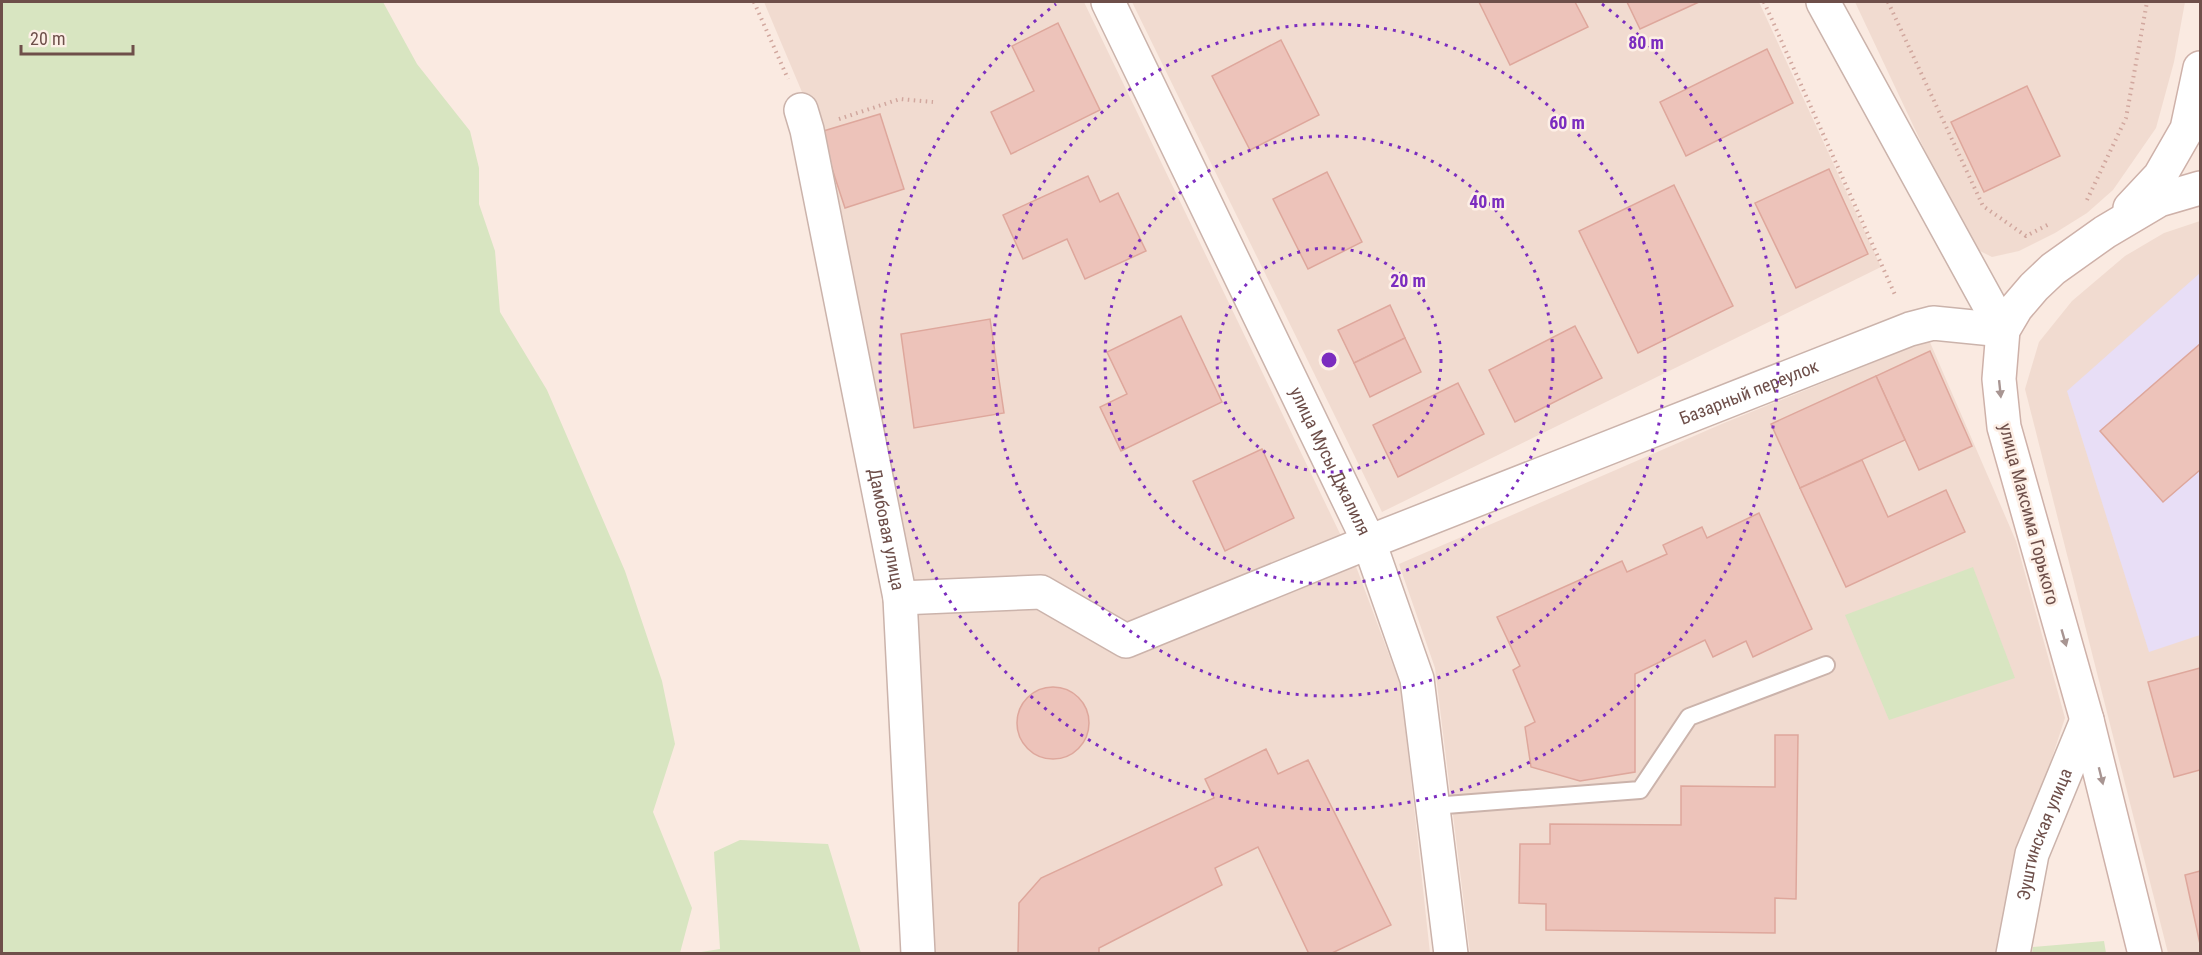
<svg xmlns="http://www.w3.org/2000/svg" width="2202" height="955" font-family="'Roboto Condensed',sans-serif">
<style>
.residential{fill:#f1dbd0}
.education{fill:#e8def6}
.green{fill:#d8e5c1}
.building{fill:#edc3ba;stroke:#dea79c;stroke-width:1.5}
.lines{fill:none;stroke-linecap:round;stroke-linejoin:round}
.lane-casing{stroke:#cbb3ab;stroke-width:20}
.street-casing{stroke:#cbb3ab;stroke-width:36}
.secondary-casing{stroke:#ceb1a9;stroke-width:36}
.path{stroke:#d1a79e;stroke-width:4;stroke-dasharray:1.5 4.5;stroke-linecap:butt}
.lane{stroke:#fff;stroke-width:16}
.street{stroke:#fff;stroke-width:33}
.secondary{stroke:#fff;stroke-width:33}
.oneway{fill:#a89592}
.ring{fill:none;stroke:#7b2cbf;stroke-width:3;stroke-dasharray:3 6}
.labels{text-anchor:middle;stroke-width:5;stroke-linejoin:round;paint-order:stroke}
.street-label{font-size:18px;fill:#6e4f4a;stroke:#fdefe6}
.centre{fill:#7b2cbf;stroke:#fdefe6;stroke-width:3}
.ring-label{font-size:18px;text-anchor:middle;font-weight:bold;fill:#7b2cbf;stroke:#fdefe6;stroke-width:5;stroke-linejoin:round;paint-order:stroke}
</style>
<rect width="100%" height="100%" fill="#faeae1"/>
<!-- residential -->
<g class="residential">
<path d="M764,2H1084L1357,569L1401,687L1430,953H930L914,601L818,130Z"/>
<path d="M1132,2H1759L1881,267L1382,512Z"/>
<path d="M1855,2H2185L2174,62L2156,128L2113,190L2087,213L2055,233L2019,251L1992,257L1970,246Z"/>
<path d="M2200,221V953H2168L2025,389L2039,342L2072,301L2125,256L2164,233Z"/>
<path d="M1929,340L2016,541L2065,718L2021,852L1997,953H1470L1435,668L1399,564L1724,423Z"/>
</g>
<!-- education -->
<path class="education" d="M2200,273V635L2149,652L2067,391Z"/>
<!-- green -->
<g class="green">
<path d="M2,2H383L417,64L470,131L479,168V204L495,251L500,312L547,390L625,571L662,681L675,744L653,812L692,908L680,953H2Z"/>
<path d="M1973,567L2015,678L1889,720L1845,615Z"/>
<path d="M740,840L828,844L861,953H695L720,949L714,852Z"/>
<path d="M2104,941L2106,953H2032L2033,947Z"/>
</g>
<!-- building -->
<g class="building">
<path d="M1479,2H1575L1588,27L1510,65Z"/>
<path d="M1627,2H1699L1640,29Z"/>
<path d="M1058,23L1100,110L1011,154L991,112L1034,91L1012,46Z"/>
<path d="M1281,40L1319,115L1250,150L1212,76Z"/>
<path d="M1767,49L1793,103L1686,156L1660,102Z"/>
<path d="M2027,86L2060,156L1984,192L1951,122Z"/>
<path d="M880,114L904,189L845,208L820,132Z"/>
<path d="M1829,169L1868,254L1796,288L1755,203Z"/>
<path d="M1327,172L1362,242L1308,269L1273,199Z"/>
<path d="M1088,176L1100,202L1118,193L1146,251L1085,279L1067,239L1023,259L1003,215Z"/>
<path d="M1674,185L1733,306L1638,353L1579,231Z"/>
<path d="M1390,305L1405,338L1354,363L1338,330Z"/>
<path d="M1181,316L1222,402L1121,451L1100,407L1127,394L1107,352Z"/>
<path d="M990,319L1004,413L914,428L901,334Z"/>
<path d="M1575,326L1602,378L1515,422L1489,370Z"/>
<path d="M1405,338L1421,372L1370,397L1354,363Z"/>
<path d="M2200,344V470L2163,502L2100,431Z"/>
<path d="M1930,351L1972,446L1919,470L1876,376Z"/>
<path d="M1876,376L1905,440L1800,488L1771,424Z"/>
<path d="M1458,383L1484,434L1398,477L1373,425Z"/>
<path d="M1262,449L1294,518L1225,551L1193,481Z"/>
<path d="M1862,460L1888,517L1946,490L1965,532L1846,587L1800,488Z"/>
<path d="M1759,513L1812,629L1753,657L1746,641L1713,657L1705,640L1635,674V772L1580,781L1531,767L1525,727L1535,722L1513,670L1520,666L1497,617L1622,561L1627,572L1667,554L1663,545L1702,527L1707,538Z"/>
<path d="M2200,668V770L2174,777L2148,682Z"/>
<circle cx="1053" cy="723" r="36"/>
<path d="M1775,735H1798L1796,899L1775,898V933L1546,930V904L1519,903L1520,844H1550V824L1681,825V786L1775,787Z"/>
<path d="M1266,749L1278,774L1308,760L1391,925L1330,954H1309L1258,847L1215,868L1222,885L1099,948V954H1018L1019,903L1041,878L1214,798L1205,779Z"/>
<path d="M2200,871V944L2185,875Z"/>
</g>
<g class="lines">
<!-- lane casing -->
<g class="lane-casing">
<path id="lane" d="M1433,806L1640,790L1689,717L1826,665"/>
</g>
<!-- street casing -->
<g class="street-casing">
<g id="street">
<path id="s1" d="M1108,2L1369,542L1417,679L1451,954"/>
<path d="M1823,2L2003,330"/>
<path id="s2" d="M801,110L807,130L900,598L918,954"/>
<path id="s3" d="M900,598L1041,592L1126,641L1369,542L1910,329L1933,323L2003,330"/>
<path id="s4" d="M2013,954L2032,854L2087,720"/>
</g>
</g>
<!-- secondary casing -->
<g class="secondary-casing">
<g id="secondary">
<path d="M2130,208L2160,176L2187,129L2200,68"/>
<path d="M2145,954L2087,720L2004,427L1999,379L2003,330L2016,308L2034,287L2053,269L2105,232L2159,200L2200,188"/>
</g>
</g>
<!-- path -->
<g class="path">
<path d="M754,2L788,79"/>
<path d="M1764,2L1896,297"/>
<path d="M1888,2L1983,206L2026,236L2051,223"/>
<path d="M839,119L900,99L933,102"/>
<path d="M2087,200L2126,118L2147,2"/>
</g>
<!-- lane -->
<use href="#lane" class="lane"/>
<!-- street -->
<use href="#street" class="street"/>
<!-- secondary -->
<use href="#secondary" class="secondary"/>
</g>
<!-- one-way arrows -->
<defs><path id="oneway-solid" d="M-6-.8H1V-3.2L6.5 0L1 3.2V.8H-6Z" transform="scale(1.5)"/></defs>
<g class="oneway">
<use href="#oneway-solid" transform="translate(2000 389) rotate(84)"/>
<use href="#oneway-solid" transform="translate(2064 638) rotate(74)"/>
<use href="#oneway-solid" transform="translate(2101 776) rotate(76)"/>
</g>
<!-- distance rings -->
<g class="ring">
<circle cx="1329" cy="360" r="112"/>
<circle cx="1329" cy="360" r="224"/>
<circle cx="1329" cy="360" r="336"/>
<path d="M1602 4A449 449 0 1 1 1056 4"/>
</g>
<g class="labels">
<!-- street labels -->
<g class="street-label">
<text dy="6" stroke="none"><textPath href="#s3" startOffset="910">Базарный переулок</textPath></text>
<text dy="6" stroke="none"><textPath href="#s1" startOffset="510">улица Мусы Джалиля</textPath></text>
<text transform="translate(2029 514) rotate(75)" y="6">улица Максима Горького</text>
<text dy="6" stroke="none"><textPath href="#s2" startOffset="428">Дамбовая улица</textPath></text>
<text dy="6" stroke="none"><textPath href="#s4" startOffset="124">Эуштинская улица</textPath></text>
</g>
</g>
<circle cx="1329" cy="360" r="9" class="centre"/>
<g class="ring-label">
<text x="1646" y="49">80 m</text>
<text x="1567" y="129">60 m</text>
<text x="1487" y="208">40 m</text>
<text x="1408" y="287">20 m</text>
</g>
<!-- border -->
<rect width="2202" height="955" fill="none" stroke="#6e4f4a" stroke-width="6"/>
<!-- scale -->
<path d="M21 45v9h112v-9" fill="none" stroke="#6e4f4a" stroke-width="3"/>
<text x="30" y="45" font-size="18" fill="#6e4f4a" stroke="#fdefe6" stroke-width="4.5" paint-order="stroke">20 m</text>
</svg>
